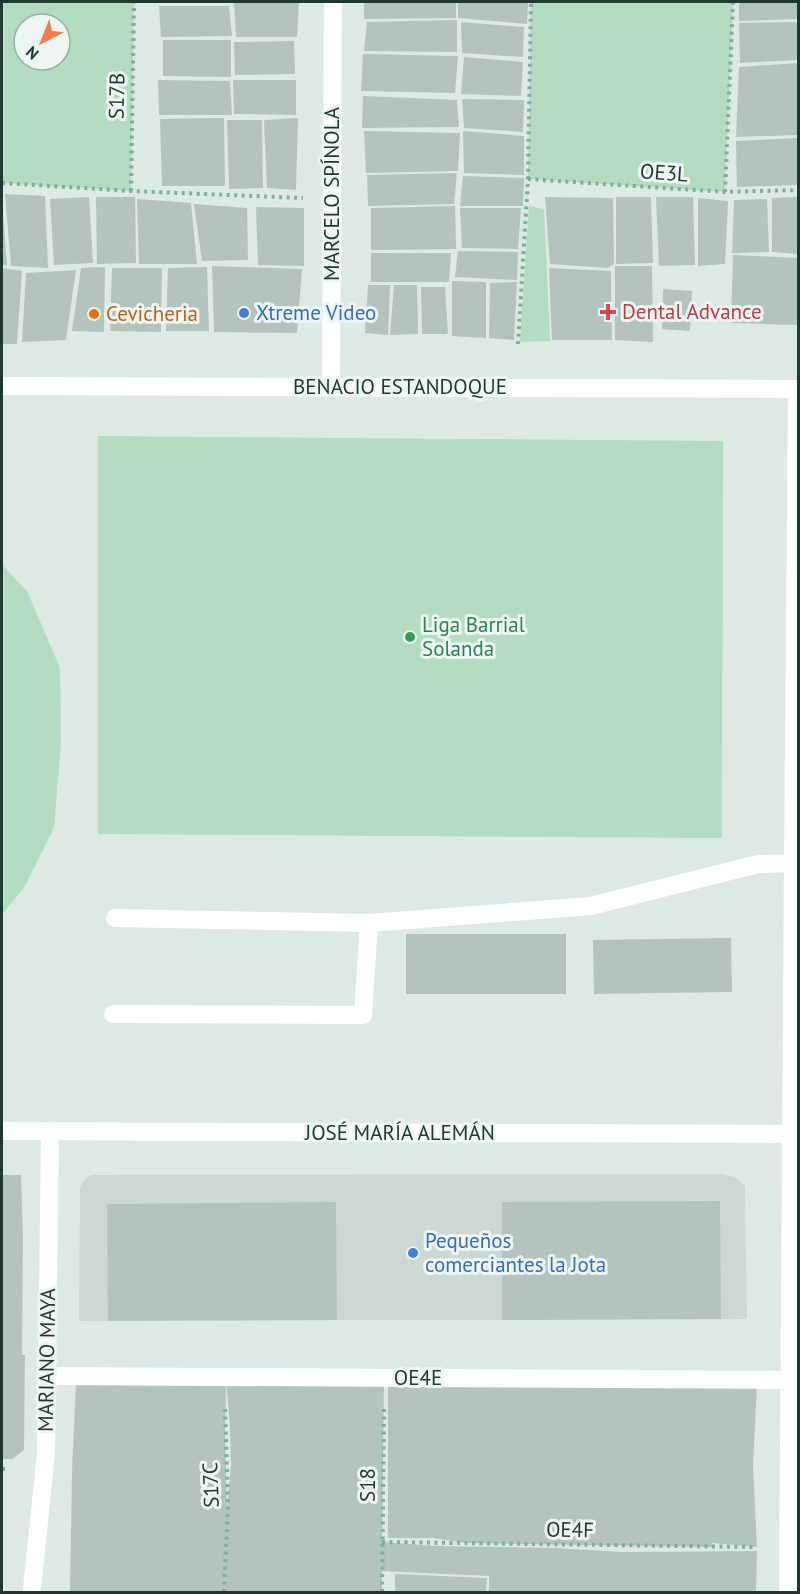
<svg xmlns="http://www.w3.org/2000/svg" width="800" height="1594" font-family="'PT Sans',sans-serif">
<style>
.built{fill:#cbd9d3}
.green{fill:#b4dcc0;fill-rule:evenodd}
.building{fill:#b2c4bd}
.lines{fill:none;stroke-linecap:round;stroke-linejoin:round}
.path{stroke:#7caf9f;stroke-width:4;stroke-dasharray:3 4.5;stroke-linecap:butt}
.lane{stroke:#fff;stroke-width:18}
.street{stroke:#fff;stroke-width:18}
.health-dot{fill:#e0444e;stroke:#edf6f2;stroke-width:2}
.shop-dot{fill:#3f7fe0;stroke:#edf6f2;stroke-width:2}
.food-dot{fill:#e8710a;stroke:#edf6f2;stroke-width:2}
.leisure-dot{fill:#2e9e5b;stroke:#edf6f2;stroke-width:2}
.labels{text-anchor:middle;stroke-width:6;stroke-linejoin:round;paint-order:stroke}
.street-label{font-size:21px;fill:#1e3932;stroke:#edf6f2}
.health-label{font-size:21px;fill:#be3a42;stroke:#edf6f2;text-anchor:start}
.shop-label{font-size:21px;fill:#366cbe;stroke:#edf6f2;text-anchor:start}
.food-label{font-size:21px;fill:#c56008;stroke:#edf6f2;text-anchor:start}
.leisure-label{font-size:21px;fill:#27864d;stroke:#edf6f2;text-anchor:start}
</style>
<rect width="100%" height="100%" fill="#ddeae4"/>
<!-- built -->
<path class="built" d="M721,1174L735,1177L745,1186L747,1319L79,1321L80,1187L85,1179L91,1175Z"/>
<!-- green -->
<g class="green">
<path d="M2,2H134L131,191L2,183ZM24,24H60V60H24Z"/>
<path d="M531,2H733L725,192L528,179Z"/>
<path d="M529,206L544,209L550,341L520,342Z"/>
<path d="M98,436L723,441L722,838L98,834Z"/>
<path d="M2,565L27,591L60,668L61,742L54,828L24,888L2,914Z"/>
</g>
<!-- building -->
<g class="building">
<path d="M364,2H456V18L364,19Z"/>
<path d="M458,2H528L527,24L458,18Z"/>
<path d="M739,2H798V19L739,21Z"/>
<path d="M234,3H299L297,37H236Z"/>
<path d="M159,6H229L232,36L161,37Z"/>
<path d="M457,20V52L364,51L367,22Z"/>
<path d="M461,22L524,27L523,57L462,53Z"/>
<path d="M798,22V60L740,63L739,23Z"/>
<path d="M163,40H231V77L163,76Z"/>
<path d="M294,41L295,74L235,75L234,42Z"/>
<path d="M363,54L458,56L455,93L361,91Z"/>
<path d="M464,57L523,62L521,96L461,94Z"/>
<path d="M798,63V135L736,137L739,67Z"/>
<path d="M158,80L230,81L232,115H159Z"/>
<path d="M233,80H296V115L234,114Z"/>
<path d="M363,96L457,100L459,127L362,128Z"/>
<path d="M462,99L524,100L523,132L464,128Z"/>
<path d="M224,118L225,186H162L160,119Z"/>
<path d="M298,118L296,190L267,188L264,120Z"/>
<path d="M227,120H262L263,188L229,189Z"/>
<path d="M364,131L460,133L458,171L366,173Z"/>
<path d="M463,131L524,136V175L464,173Z"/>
<path d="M798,138V185L737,187L736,141Z"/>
<path d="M457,173L454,204L368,206L367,175Z"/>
<path d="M463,176L524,178L523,206H460Z"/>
<path d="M5,194L45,196L48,268L11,266Z"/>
<path d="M89,197L93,263L54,265L50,199Z"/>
<path d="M96,197H135L136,263L97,264Z"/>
<path d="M545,197L613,198L614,264L608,268L550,264Z"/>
<path d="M616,197H651L653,263L616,264Z"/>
<path d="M656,197H693L695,265L659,266Z"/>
<path d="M798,197V254L772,252V198Z"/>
<path d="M698,198L728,201L725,264L698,266Z"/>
<path d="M137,199L191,203L197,264H139Z"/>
<path d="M767,199L769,252L732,253L734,200Z"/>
<path d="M194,204L247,208L248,260L202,261Z"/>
<path d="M455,206L456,249L371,250V208Z"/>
<path d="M256,207L304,208V266L258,265Z"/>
<path d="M460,208H521L518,249L462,248Z"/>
<path d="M2,214H3L7,265H2Z"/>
<path d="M458,251L518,252L517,280L455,277Z"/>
<path d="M371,253H451L449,282H371Z"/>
<path d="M733,255L798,258V325L731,323Z"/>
<path d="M212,266L302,269L297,333L214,332Z"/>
<path d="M615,266H652L653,342L615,340Z"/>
<path d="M105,267L104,332L72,331L81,268Z"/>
<path d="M207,267L209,331H166L168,268Z"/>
<path d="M2,268L22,271L17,344H2Z"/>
<path d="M112,268H162L161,332L110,331Z"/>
<path d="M549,268L611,271L612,340H552Z"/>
<path d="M76,270L66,340L22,342L26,273Z"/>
<path d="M452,281L486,282V338L452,336Z"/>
<path d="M517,282L514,340L489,338L490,283Z"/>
<path d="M368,285H390L388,335L365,333Z"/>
<path d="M394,285H417L418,334L390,335Z"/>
<path d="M421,287H445L448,334H422Z"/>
<path d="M663,289L692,291L690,331L662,329Z"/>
<rect x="406" y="934" width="160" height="60"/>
<path d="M731,938L732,992L594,994L593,940Z"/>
<path d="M2,1175H21L23,1236L22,1355H25L24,1450L12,1459H2Z"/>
<path d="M720,1201L721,1319L502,1320V1202Z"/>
<path d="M336,1202L337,1320L108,1321L107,1204Z"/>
<path d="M226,1377L225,1432L227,1511L231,1465L230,1427L226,1377L384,1378L382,1542L437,1546L555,1548L622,1552L757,1551L756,1592H489V1576L382,1571V1592H225L224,1585V1592H70L72,1472L76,1383Z"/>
<path d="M388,1382L757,1384L753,1466L757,1547L712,1543V1547L467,1543L432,1538H388Z"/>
<path d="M395,1574L487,1578L486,1592H395Z"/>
</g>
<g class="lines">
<!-- path -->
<g class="path">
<path d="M528,179L725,192L798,190"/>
<path d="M2,183L131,191L303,198"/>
<path d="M131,191L134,2"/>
<path d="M725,192L733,2"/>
<path d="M518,344L528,179L531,2"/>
<path d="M2,1469H9"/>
<path d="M382,1542L757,1547"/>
<path d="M224,1592L228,1505L225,1408"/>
<path d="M382,1592L384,1407"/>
</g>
<!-- lane -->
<g class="lane">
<path d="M115,918L369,923"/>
<path d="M113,1014L363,1015L369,923L591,906L758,864L794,863"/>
<path d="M47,1376L788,1380"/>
</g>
<!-- street -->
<g class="street">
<path d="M2,386L798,389"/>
<path d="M331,386L333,2"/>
<path d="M2,1131L798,1134"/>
<path d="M32,1589L46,1453L50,1131"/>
<path d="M788,1592C788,1191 795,790 797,389"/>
</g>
</g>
<!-- markers -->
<path class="health-dot" d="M605 303h6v6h6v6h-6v6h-6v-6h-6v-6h6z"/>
<g class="shop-dot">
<circle cx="244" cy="313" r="6"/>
<circle cx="413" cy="1253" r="6"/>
</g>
<circle class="food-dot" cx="94" cy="314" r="6"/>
<circle class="leisure-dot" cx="410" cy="637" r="6"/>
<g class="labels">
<!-- street labels -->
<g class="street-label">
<text transform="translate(117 96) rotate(-89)" y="7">S17B</text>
<text transform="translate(664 173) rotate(4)" y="7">OE3L</text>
<text transform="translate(332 194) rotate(-90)" y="7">MARCELO SPÍNOLA</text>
<text x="400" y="394">BENACIO ESTANDOQUE</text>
<text x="400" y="1140">JOSÉ MARÍA ALEMÁN</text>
<text transform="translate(47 1360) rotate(-89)" y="7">MARIANO MAYA</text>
<text x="418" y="1385">OE4E</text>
<text transform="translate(211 1485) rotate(-92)" y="7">S17C</text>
<text transform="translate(368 1485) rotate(-90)" y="7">S18</text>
<text transform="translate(570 1530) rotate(1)" y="7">OE4F</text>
</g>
<!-- health labels -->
<g class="health-label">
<text x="622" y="319">Dental Advance</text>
</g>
<!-- shop labels -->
<g class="shop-label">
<text x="256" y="320">Xtreme Video</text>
<text x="425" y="1248">Pequeños<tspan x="425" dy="24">comerciantes la Jota</tspan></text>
</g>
<!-- food labels -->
<g class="food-label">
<text x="106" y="321">Cevicheria</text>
</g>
<!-- leisure labels -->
<g class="leisure-label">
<text x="422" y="632">Liga Barrial<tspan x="422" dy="24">Solanda</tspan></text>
</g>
</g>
<!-- border -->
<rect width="800" height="1594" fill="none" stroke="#1e3932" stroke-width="6"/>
<!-- north arrow -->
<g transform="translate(42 42) rotate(222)"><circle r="28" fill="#edf6f2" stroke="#9aaaa5" stroke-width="1.5"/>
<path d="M0-4.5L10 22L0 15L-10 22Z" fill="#f7794e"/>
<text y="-9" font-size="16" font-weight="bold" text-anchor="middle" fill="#1e3932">N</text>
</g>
</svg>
